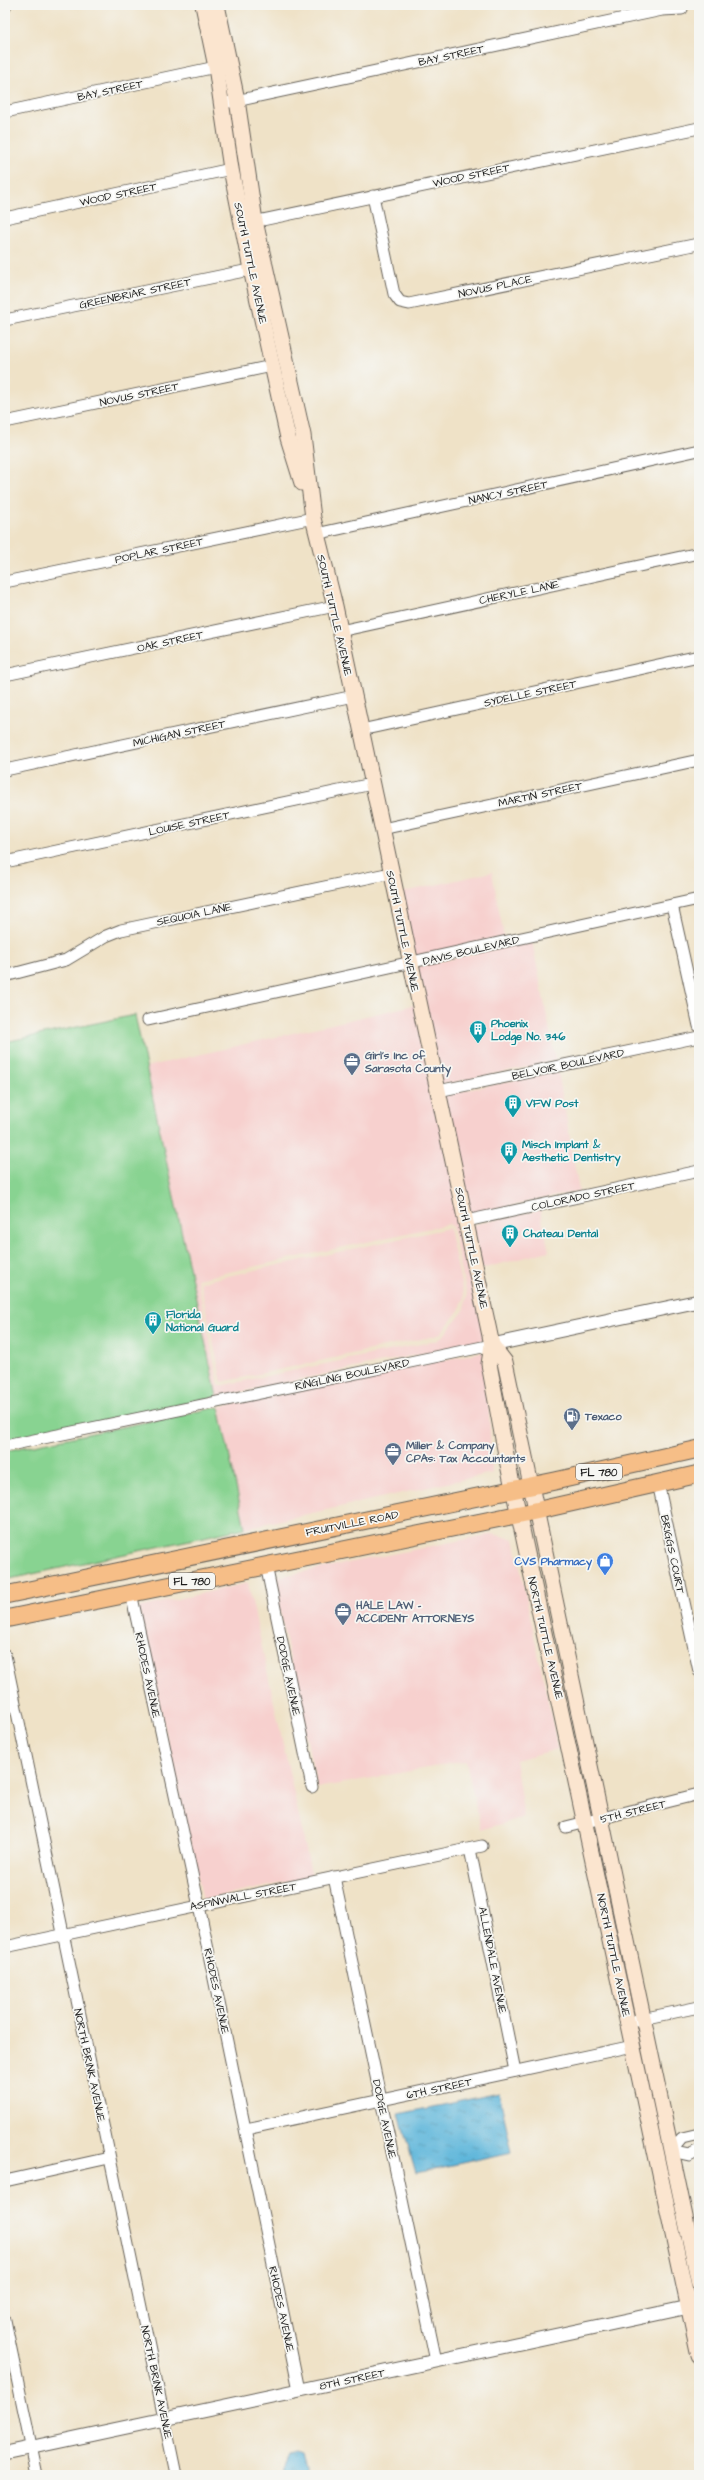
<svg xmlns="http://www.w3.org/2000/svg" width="704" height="2480" font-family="'Architects Daughter',sans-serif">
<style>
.built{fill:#f7d0ce;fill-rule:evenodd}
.park{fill:#88d391;stroke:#527856}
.water{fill:url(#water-ripples);stroke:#3c687b}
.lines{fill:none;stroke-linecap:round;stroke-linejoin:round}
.minor-casing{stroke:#666158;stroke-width:13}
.tertiary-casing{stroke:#666158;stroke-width:15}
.secondary-casing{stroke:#666158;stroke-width:17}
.primary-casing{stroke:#666158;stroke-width:19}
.minor{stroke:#fff;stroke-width:11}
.tertiary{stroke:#fff;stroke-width:13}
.secondary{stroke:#fbe5cf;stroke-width:15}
.primary{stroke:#f6be87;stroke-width:17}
.labels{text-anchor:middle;stroke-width:3.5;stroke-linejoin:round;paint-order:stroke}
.shield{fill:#f6f6f2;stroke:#5d5d5c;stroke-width:1}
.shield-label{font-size:10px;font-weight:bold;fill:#1c1c1c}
.street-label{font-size:11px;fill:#1c1c1c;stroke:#f6f6f2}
.culture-label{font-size:11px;font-weight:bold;fill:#0d838f;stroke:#f6f6f2;text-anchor:start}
.service-label{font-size:11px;font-weight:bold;fill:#4e5e75;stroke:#f6f6f2;text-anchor:start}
.shop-label{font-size:11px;font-weight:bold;fill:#366cbe;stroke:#f6f6f2;text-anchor:end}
</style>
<defs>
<pattern id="water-ripples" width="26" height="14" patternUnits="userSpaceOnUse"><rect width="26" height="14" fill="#5cb5da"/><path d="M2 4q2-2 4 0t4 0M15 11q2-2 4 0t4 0" fill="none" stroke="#4b92b0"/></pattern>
</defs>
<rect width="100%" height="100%" fill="#f6f6f2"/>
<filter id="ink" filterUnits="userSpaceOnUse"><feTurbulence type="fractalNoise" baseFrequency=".025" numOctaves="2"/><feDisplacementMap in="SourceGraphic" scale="8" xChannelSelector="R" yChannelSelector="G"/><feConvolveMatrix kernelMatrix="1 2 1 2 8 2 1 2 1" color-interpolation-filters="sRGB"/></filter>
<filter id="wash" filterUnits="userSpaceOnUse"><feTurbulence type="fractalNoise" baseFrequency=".012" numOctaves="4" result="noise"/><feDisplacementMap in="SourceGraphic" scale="16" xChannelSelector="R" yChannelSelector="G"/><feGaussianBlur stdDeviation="0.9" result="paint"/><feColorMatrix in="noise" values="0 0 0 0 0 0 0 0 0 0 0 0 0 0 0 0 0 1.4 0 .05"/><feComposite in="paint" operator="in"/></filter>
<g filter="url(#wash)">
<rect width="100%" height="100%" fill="#efe2c7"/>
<!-- built -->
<g class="built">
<path d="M492,872L504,937L414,957L400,893Z"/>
<path d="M532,941L556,1061L441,1085L416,967Z"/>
<path d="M414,1005L487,1340L217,1397L146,1067ZM449,1224L452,1227L467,1296L463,1312L444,1335L436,1341L219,1386L197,1279Z"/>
<path d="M558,1071L579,1191L470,1215L443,1095Z"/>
<path d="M540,1210L549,1251L481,1269L472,1225Z"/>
<path d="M449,1228L464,1297L460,1309L441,1333L435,1336L222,1382L200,1282Z"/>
<path d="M486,1351L492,1473L245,1528L219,1407Z"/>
<path d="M492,1534L514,1539L558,1749L515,1760L524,1817L481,1830L466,1761L317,1788L273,1578Z"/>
<path d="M248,1583L312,1877L203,1900L138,1608Z"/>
</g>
<!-- park -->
<g class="park">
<path d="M135,1015L217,1397L5,1441V1042Z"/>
<path d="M219,1407L245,1528L5,1580V1451Z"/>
</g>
<!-- water -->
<g class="water">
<path d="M499,2093L512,2152L416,2173L399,2114Z"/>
<path d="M295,2451L301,2453L308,2475H278L288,2453Z"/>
</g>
</g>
<g filter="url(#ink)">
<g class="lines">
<!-- minor casing -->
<g class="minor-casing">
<g id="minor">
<path d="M5,5H6"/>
<path d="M231,102L662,10L682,9"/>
<path d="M5,112L216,67"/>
<path d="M373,196L394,294L400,302L409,304L698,244"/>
<path d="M5,218L231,169"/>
<path d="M248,223L699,128"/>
<path d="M5,320L259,268"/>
<path d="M5,422L272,366"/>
<path d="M316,534L699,450"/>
<path d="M5,582L313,518"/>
<path d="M340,631L699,553"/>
<path d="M5,675L335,606"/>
<path d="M361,730L699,656"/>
<path d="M5,770L354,696"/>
<path d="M382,829L699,760"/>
<path d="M5,862L372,784"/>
<path d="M672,905L699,1026"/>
<path d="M5,976L66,960L106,936L121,930L391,873"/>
<path d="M148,1020L699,899"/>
<path d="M438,1091L699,1037"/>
<path d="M466,1221L699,1171"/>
<path d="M5,1446L492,1345"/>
<path d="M658,1483L699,1671"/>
<path d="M266,1565L312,1787"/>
<path d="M131,1593L199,1906L299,2390"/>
<path d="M5,1655L176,2475"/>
<path d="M566,1827L699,1794"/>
<path d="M470,1849L515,2071"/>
<path d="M334,1877L436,2361"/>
<path d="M5,1947L482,1846"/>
<path d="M637,2020L699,2007"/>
<path d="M246,2129L633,2046"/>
<path d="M699,2134L682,2138L671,2151L689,2155L699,2150"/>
<path d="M5,2181L109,2158"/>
<path d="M5,2320L37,2475"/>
</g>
</g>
<!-- tertiary casing -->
<g class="tertiary-casing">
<g id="tertiary">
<path d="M492,1345L699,1301"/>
<path d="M5,2453L689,2307H699"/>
</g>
</g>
<!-- secondary casing -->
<g class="secondary-casing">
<g id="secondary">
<path d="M203,5L216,67L231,169L251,269L288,438L302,483"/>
<path d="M217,5L237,100L255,221L303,435L313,518L335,606L492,1345L489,1364L507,1460L699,2356"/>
<path d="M492,1345L505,1362L699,2283"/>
</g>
</g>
<!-- primary casing -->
<g class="primary-casing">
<g id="primary">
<path d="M5,1595L555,1481L699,1449"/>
<path d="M5,1619L535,1511L699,1474"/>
</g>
</g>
<!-- minor -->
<use href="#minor" class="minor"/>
<!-- tertiary -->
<use href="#tertiary" class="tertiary"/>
<!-- secondary -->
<use href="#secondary" class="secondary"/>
<!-- primary -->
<use href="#primary" class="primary"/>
</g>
</g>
<!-- icons -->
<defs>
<g id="building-pin" transform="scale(0.9)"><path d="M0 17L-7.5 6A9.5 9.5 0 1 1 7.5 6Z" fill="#0f9aa8" stroke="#f6f6f2"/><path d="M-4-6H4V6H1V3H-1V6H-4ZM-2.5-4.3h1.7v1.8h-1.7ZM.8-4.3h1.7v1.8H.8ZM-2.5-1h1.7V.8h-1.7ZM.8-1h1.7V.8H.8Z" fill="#fff"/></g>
<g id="office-pin" transform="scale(0.9)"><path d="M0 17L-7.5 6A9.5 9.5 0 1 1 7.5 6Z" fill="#5c6f8a" stroke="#f6f6f2"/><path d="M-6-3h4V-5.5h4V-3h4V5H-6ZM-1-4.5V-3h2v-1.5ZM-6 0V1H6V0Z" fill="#fff"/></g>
<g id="fuel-pin" transform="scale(0.9)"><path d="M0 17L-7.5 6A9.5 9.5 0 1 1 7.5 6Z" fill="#5c6f8a" stroke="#f6f6f2"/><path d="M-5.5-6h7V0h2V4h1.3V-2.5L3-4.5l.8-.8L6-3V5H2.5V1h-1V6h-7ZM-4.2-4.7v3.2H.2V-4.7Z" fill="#fff"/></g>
<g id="shop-pin" transform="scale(0.9)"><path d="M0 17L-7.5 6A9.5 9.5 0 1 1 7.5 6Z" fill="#3f7fe0" stroke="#f6f6f2"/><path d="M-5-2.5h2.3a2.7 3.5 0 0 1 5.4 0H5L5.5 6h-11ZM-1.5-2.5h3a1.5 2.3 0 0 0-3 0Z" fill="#fff"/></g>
</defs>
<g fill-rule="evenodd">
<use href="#building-pin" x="478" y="1029"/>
<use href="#office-pin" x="352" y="1061"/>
<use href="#building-pin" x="513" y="1103"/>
<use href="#building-pin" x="509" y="1150"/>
<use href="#building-pin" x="510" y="1233"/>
<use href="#building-pin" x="153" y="1320"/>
<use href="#fuel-pin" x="572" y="1416"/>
<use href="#office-pin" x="393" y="1451"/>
<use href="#shop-pin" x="605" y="1561"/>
<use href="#office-pin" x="343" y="1611"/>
</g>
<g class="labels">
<!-- shield labels -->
<g class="shield">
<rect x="576" y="1464" width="46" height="16" rx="3"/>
<rect x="169" y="1573" width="46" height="16" rx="3"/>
</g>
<g class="shield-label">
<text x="599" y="1476">FL 780</text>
<text x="192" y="1585">FL 780</text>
</g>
<!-- street labels -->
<g class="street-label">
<text transform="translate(451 55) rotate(-12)" y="4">BAY STREET</text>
<text transform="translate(110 90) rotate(-12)" y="4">BAY STREET</text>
<text transform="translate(471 175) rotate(-12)" y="4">WOOD STREET</text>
<text transform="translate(118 194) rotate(-12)" y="4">WOOD STREET</text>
<text transform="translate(251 263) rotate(78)" y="4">SOUTH TUTTLE AVENUE</text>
<text transform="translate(495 286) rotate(-12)" y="4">NOVUS PLACE</text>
<text transform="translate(135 293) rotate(-12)" y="4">GREENBRIAR STREET</text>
<text transform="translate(139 394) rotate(-12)" y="4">NOVUS STREET</text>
<text transform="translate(508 492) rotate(-12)" y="4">NANCY STREET</text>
<text transform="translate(159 550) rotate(-12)" y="4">POPLAR STREET</text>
<text transform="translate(519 592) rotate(-12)" y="4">CHERYLE LANE</text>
<text transform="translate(335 615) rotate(77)" y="4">SOUTH TUTTLE AVENUE</text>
<text transform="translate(170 641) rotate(-12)" y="4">OAK STREET</text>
<text transform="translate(530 693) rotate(-12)" y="4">SYDELLE STREET</text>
<text transform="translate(179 733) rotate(-12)" y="4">MICHIGAN STREET</text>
<text transform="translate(540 794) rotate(-12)" y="4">MARTIN STREET</text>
<text transform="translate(189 823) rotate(-12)" y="4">LOUISE STREET</text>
<text transform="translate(194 914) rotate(-12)" y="4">SEQUOIA LANE</text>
<text transform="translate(403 931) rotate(78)" y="4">SOUTH TUTTLE AVENUE</text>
<text transform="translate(471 950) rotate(-13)" y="4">DAVIS BOULEVARD</text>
<text transform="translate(568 1064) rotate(-12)" y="4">BELVOIR BOULEVARD</text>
<text transform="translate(583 1196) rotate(-12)" y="4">COLORADO STREET</text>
<text transform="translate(472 1248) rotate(78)" y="4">SOUTH TUTTLE AVENUE</text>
<text transform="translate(352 1374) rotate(-12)" y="4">RINGLING BOULEVARD</text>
<text transform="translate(352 1523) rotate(-11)" y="4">FRUITVILLE ROAD</text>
<text transform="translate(673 1554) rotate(78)" y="4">BRIGGS COURT</text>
<text transform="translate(546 1638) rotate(77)" y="4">NORTH TUTTLE AVENUE</text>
<text transform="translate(148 1675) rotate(78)" y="4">RHODES AVENUE</text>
<text transform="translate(289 1676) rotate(78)" y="4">DODGE AVENUE</text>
<text transform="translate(633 1811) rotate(-14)" y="4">5TH STREET</text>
<text transform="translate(243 1896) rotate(-11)" y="4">ASPINWALL STREET</text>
<text transform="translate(614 1955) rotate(78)" y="4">NORTH TUTTLE AVENUE</text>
<text transform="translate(493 1960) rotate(79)" y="4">ALLENDALE AVENUE</text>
<text transform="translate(217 1991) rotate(78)" y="4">RHODES AVENUE</text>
<text transform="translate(90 2065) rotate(78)" y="4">NORTH BRINK AVENUE</text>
<text transform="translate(439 2088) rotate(-12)" y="4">6TH STREET</text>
<text transform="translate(385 2119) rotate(78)" y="4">DODGE AVENUE</text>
<text transform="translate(282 2309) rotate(78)" y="4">RHODES AVENUE</text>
<text transform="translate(352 2379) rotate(-12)" y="4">8TH STREET</text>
<text transform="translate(157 2382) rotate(78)" y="4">NORTH BRINK AVENUE</text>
</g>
<!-- culture labels -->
<g class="culture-label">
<text x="491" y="1027">Phoenix<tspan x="491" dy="13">Lodge No. 346</tspan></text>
<text x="526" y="1107">VFW Post</text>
<text x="522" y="1148">Misch Implant &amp;<tspan x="522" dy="13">Aesthetic Dentistry</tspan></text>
<text x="523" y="1237">Chateau Dental</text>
<text x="166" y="1318">Florida<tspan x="166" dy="13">National Guard</tspan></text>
</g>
<!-- service labels -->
<g class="service-label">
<text x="365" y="1059">Girl's Inc of<tspan x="365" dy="13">Sarasota County</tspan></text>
<text x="585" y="1420">Texaco</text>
<text x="406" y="1449">Miller &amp; Company<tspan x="406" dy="13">CPAs: Tax Accountants</tspan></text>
<text x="356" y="1609">HALE LAW -<tspan x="356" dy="13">ACCIDENT ATTORNEYS</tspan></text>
</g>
<!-- shop labels -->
<g class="shop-label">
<text x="592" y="1565">CVS Pharmacy</text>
</g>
</g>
<!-- margin -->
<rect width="704" height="2480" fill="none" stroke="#f6f6f2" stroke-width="20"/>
</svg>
